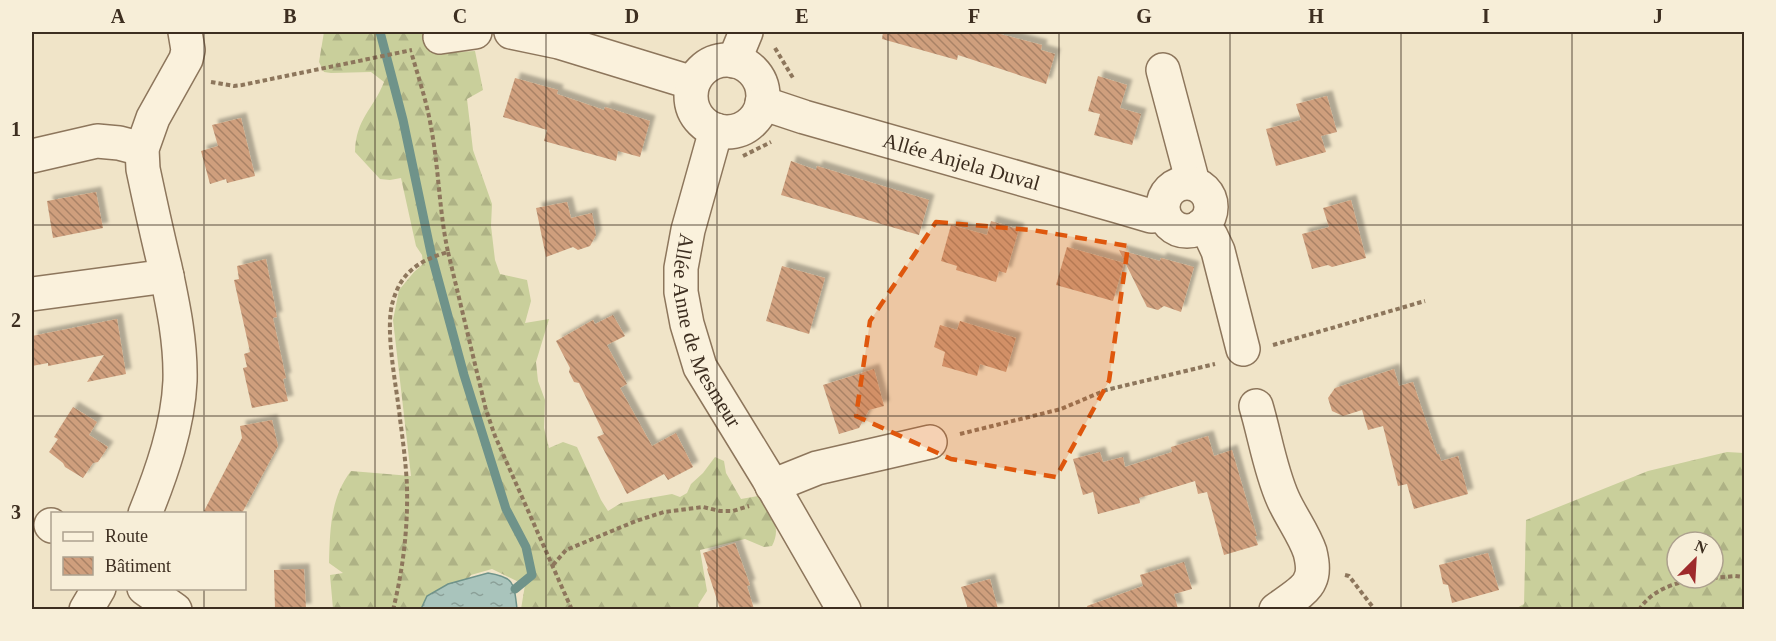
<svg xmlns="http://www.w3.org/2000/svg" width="1776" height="641" font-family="'Times New Roman',serif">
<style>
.forest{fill:url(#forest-firs);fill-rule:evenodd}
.water{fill:url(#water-ripples);stroke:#6f938a;stroke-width:1.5}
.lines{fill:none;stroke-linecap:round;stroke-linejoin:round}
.stream{stroke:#6f938a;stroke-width:9}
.building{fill:url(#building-back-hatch);filter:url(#shadow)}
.minor-casing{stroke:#8d765c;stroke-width:36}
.path{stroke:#8d765c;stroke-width:4;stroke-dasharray:4.5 3;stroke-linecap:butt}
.minor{stroke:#faf1dc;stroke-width:33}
.marked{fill:#df570d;fill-opacity:0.2;stroke:#df570d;stroke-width:4.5;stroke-dasharray:12 8;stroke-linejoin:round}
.grid{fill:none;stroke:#3d2e20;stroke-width:1.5;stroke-opacity:0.55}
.labels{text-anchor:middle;stroke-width:6;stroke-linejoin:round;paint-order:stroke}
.street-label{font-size:21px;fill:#3d2e20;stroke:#f7eed8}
.neatline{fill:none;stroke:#3d2e20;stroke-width:2}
.grid-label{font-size:20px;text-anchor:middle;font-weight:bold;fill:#3d2e20}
</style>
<defs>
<pattern id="forest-firs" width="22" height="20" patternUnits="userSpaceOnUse" patternTransform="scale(1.5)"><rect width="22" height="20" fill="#c9cf9b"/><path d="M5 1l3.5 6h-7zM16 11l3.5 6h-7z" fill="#aeb285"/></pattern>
<pattern id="water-ripples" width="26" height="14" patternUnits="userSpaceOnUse" patternTransform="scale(1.5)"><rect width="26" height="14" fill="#a9c4bc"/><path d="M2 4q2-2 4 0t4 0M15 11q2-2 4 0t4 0" fill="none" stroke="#8ba098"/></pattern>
<pattern id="building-back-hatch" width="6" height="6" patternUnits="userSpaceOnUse" patternTransform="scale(1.5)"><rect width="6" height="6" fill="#cf9f7d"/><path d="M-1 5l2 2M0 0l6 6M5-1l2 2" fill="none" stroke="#a98266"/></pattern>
<filter id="shadow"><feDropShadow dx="5.5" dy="-5.5" stdDeviation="1.5" flood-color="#0004"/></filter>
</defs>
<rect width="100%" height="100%" fill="#f0e4c8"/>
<!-- forest -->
<g class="forest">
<path d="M324,32H437L441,53L475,51L483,90L467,99L473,150L492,204L491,226L495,260L500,274L527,280L531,301L525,323L549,319L536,362L538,381L545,400L544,428L549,448L563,442L577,447L601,500L608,511L621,503L672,494L680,497L687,493L691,484L703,473L715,457L724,461L726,473L741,499L758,496C769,513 783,525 772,546L764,547L745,539L700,550L707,591L698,605L699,609H521L525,585L492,569L471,575L450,599L433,609H333L330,575L343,573L329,563C330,531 330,498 351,471L411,476L393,320L399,290L414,272L423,264L422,255L416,246L401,178L390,180L380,179L355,152C356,118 373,110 384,82L371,72L331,73L324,72L319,62Z"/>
<path d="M1727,452L1744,453V609H1515L1524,604L1526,520L1648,471ZM1677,542H1713V578H1677Z"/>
</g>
<!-- water -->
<path class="water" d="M488,573C515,577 514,584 517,609H421L427,596L448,584Z"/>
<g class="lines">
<!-- stream -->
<path class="stream" d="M380,32L403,120L431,253L464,375L506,509L526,547L532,575L515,589"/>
</g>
<!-- building -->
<g class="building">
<path d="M883,32H993L1042,45L1041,50L1055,54L1046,84L958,55L957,60L882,39Z"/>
<path d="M1098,76L1127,85L1120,108L1141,114L1132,145L1094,135L1100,114L1088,111Z"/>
<path d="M515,78L558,90L557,94L604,110L605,107L650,121L640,157L618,151L616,161L544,141L547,130L503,117Z"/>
<path d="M1327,96L1337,132L1321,136L1326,152L1276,166L1266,129L1301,120L1296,104Z"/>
<path d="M241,118L255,176L227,183L226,179L210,184L201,151L218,146L212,125Z"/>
<path d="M791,161L816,170L817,166L929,200L919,235L781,195Z"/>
<path d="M96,192L103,228L53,238L47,201Z"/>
<path d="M1351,200L1366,258L1332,267L1328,265L1312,269L1302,234L1329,227L1323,208Z"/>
<path d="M567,202L571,218L592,213L596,235L590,246L578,250L573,247L546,257L536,208Z"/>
<path d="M991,221L1019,229L1006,273L999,271L996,282L956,270L957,266L941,261L951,225L987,235Z"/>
<path d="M1067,247L1124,263L1113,301L1056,285Z"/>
<path d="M1119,250L1160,261L1161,258L1194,267L1181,312L1164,306L1158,310L1147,307Z"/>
<path d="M266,259L277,317L273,318L286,378L283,379L288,401L252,408L243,368L247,367L244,354L250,352L234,280L239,279L237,266Z"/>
<path d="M782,266L825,278L809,334L766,321Z"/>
<path d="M613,315L625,336L607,345L627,384L620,388L652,446L676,433L693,467L668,480L664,474L627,494L597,437L604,434L579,383L574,382L569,372L570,368L556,341L593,320L595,324Z"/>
<path d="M117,319L126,374L87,382L104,355L48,366V363L32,366V336Z"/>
<path d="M960,321L1016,338L1006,372L980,364L977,376L942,366L945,352L934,347L940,325L957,330Z"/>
<path d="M874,369L884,406L869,410L859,428L839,434L823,385Z"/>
<path d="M1394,369L1399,386L1413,382L1437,454H1439L1441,461L1458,456L1468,494L1414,509L1407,484L1398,486L1383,426L1368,430L1362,410L1343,416L1332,411L1328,398L1335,388Z"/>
<path d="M73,407L97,422L89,435L108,447L98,462L93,463L83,478L65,467L63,463L49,452L58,439L54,437Z"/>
<path d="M272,420L278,446L242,513H203L242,438L240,426Z"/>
<path d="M1208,436L1214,456L1232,450L1257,536H1255L1258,545L1224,555L1207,492L1198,494L1195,481L1139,498L1140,503L1098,514L1093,492L1083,495L1073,459L1100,452L1103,462L1123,457L1125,467L1172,452L1171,447Z"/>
<path d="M735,543L750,585L747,586L754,609H720L707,569L708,568L703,553Z"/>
<path d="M1488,553L1499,590L1452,603L1448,585L1443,584L1439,565Z"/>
<path d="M1184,562L1192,589L1174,594L1178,609H1088L1087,606L1143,586L1140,575Z"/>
<path d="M304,569L306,609H275L274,570Z"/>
<path d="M990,579L998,609H968L961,587Z"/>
</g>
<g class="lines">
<!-- minor casing -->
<g class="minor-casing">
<g id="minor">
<path d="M511,32L559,42L693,83"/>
<path d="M440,37L475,32"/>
<circle cx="727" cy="96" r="36"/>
<path d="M734,61L746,32"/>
<path d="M1163,70L1193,183"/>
<path id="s1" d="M762,103L804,117L1117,206L1151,216L1163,215"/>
<path id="s2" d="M716,130L688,230L681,268V292L687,324L700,367L768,478L844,610"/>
<path d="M32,156L97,141L119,143L142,149"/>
<circle cx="1187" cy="207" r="24"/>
<path d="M1201,226L1211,236L1218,251L1243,349"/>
<path d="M32,294L167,276"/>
<path d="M1256,406C1265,436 1270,470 1283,499C1291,517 1304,534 1310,552C1312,560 1314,572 1310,580C1306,591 1285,603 1276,610"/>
<path d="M772,486L817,468L930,442"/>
<path d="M145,514C162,472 178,426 180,381C181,342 173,305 165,267C157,234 150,202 143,169L142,149L153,118L186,59L188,50L185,32"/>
<path d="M51,525L52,526"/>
<path d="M144,588L175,610"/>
<path d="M86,610L99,588"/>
</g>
</g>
<!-- path -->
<g class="path">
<path d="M775,48L793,78"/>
<path d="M211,82L234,86L242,85L412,50"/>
<path d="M743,156L771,142"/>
<path d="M448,252L486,410L495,436L572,610"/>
<path d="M1273,345L1425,301"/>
<path d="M960,434L1061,409L1106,390L1215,364"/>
<path d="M553,565L566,550L636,521L664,512L703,507L720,511H733L749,506"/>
<path d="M1345,575L1349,576L1375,610"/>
<path d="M1713,578L1735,576L1744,577"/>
<path d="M393,610C403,570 408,528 407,487C406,464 403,441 400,419C397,388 384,329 393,301C401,272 420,260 448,252C439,211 439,169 431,127C427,103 419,79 412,55"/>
<path d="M1639,610C1653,587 1683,580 1708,578"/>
</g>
<!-- minor -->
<use href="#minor" class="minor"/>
</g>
<!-- marked area -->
<path class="marked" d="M936,222L1032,230L1128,246L1109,381L1056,477L951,459L856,416L870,321Z"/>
<!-- grid -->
<path class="grid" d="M204,32V514M375,32V610M546,32V610M717,32V610M888,32V610M1059,32V610M1230,32V610M1401,32V610M1572,32V610M32,225H1744M32,416H1744M204,588V610"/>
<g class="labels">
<!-- street labels -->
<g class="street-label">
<text dy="7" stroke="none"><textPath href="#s1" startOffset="208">Allée Anjela Duval</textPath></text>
<text dy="7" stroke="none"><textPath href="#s2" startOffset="210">Allée Anne de Mesmeur</textPath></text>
</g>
</g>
<!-- border -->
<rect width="1776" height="641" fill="none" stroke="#f7eed8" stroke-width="66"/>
<!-- legend -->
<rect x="51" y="512" width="195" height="78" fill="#f7eed8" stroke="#ada18e" stroke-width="1.5"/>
<rect x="63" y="532" width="30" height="9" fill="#faf1dc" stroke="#ada18e" stroke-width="1.5"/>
<text x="105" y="542" font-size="18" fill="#3d2e20">Route</text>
<rect x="63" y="557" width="30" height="18" fill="url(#building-back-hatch)" stroke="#ada18e" stroke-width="1.5"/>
<text x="105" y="572" font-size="18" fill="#3d2e20">Bâtiment</text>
<!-- north arrow -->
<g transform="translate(1695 560) rotate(24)"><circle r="28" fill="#f7eed8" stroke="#ada18e" stroke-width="1.5"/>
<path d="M0-4.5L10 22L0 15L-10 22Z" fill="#9e2a2b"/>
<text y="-9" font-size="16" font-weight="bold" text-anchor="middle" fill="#3d2e20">N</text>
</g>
<rect x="33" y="33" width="1710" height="575" class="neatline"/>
<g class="grid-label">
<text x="118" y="23">A</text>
<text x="290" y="23">B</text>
<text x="460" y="23">C</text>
<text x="632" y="23">D</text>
<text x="802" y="23">E</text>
<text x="974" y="23">F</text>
<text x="1144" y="23">G</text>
<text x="1316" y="23">H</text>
<text x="1486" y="23">I</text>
<text x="1658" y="23">J</text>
<text x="16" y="136">1</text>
<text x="16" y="327">2</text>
<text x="16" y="519">3</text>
</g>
</svg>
